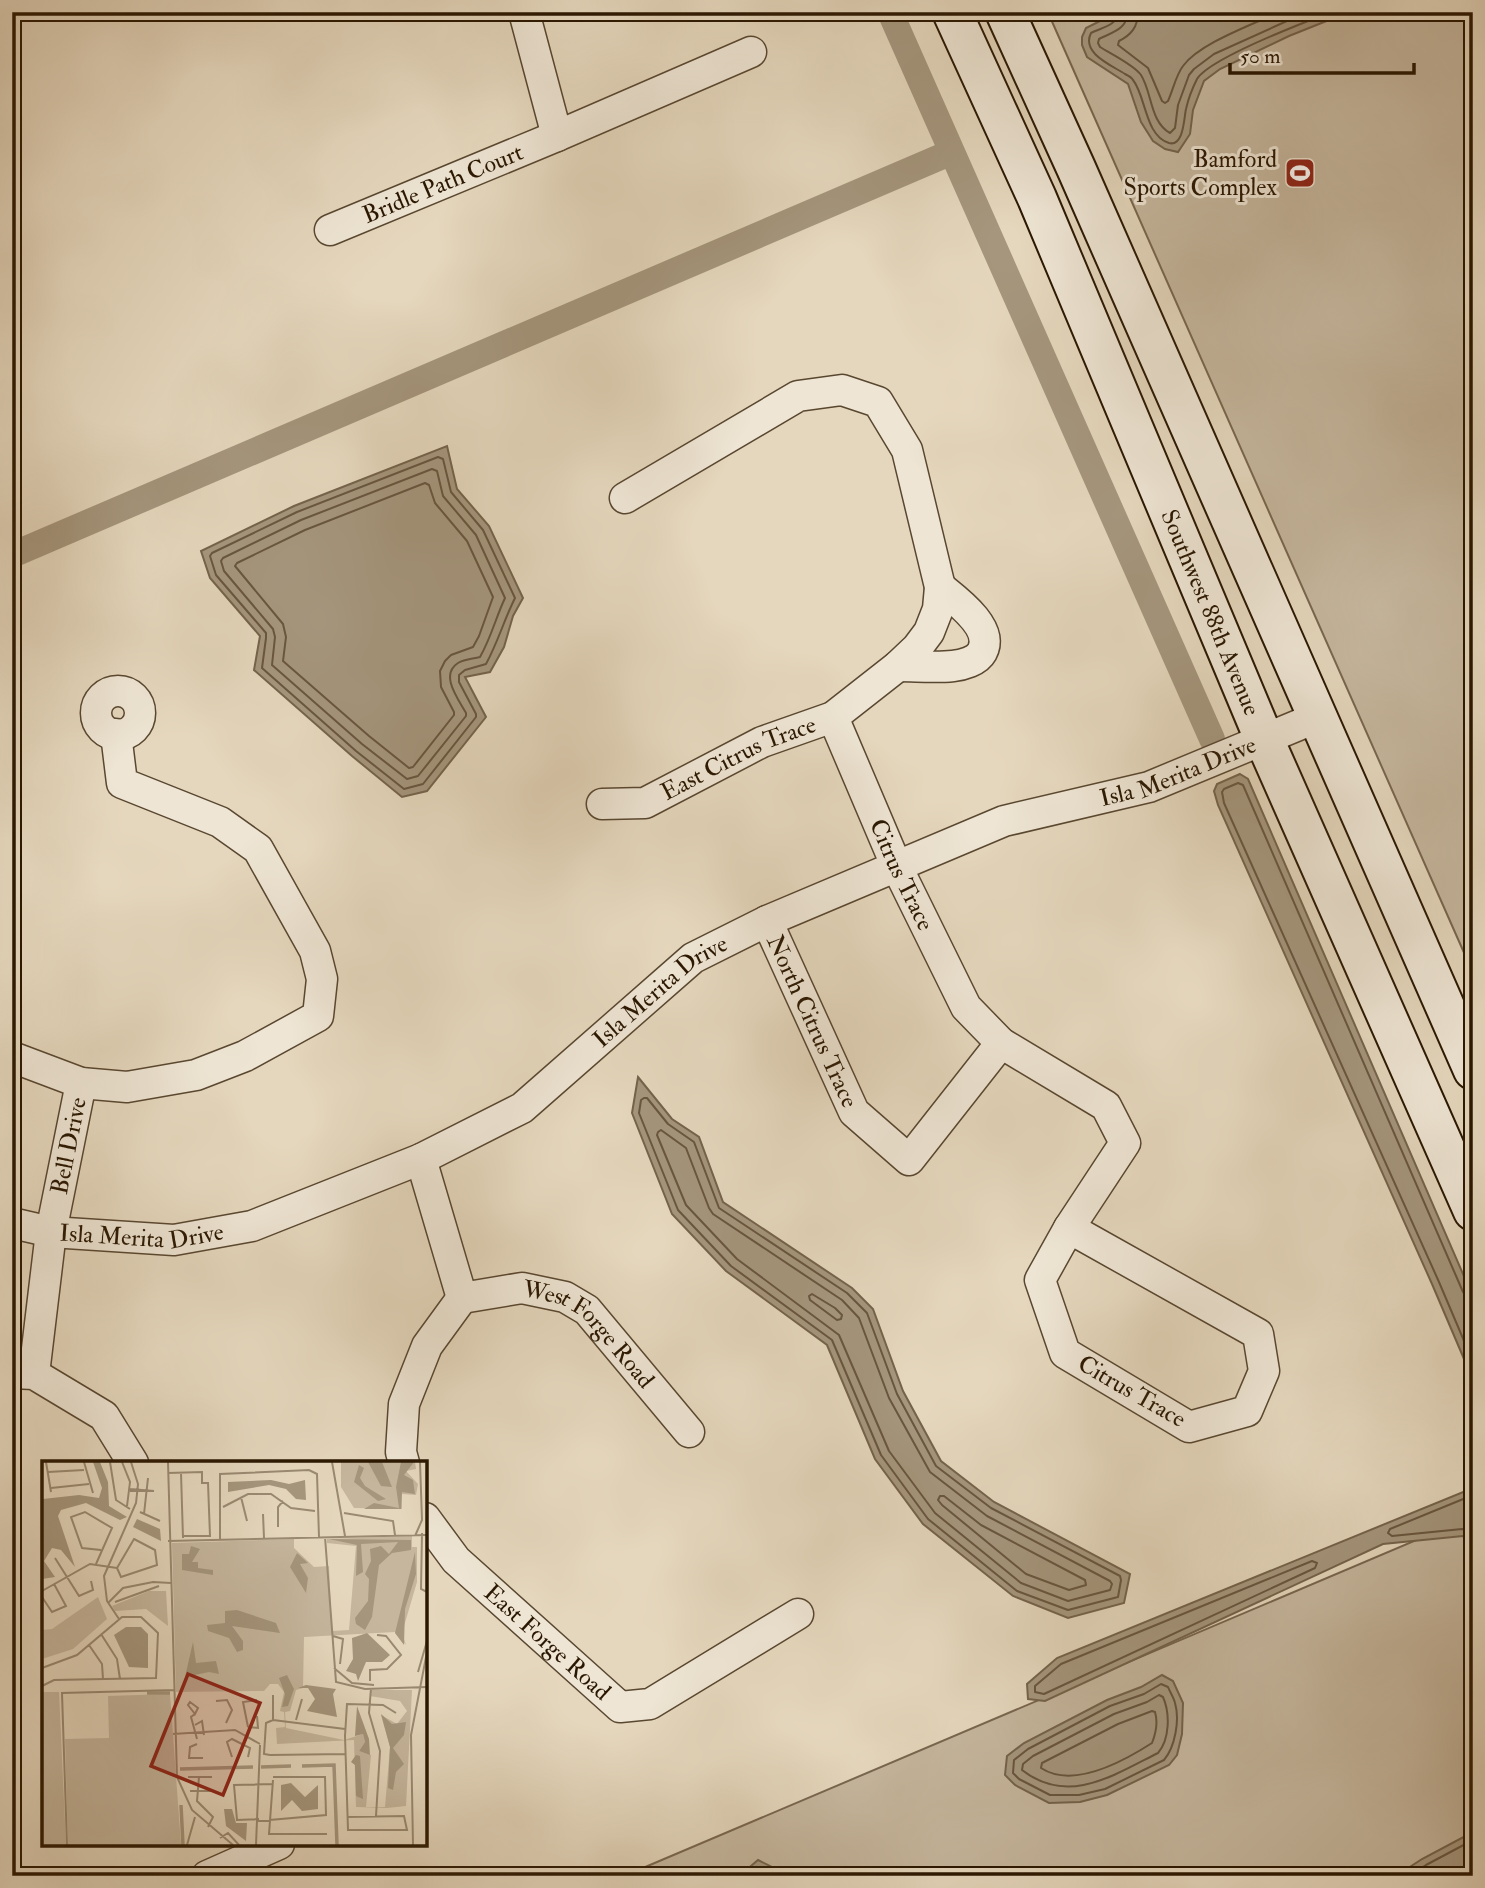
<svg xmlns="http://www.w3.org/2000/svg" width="1485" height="1888" font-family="'IM FELL Double Pica',serif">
<rect width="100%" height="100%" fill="#e5d7bd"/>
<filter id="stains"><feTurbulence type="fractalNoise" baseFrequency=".00286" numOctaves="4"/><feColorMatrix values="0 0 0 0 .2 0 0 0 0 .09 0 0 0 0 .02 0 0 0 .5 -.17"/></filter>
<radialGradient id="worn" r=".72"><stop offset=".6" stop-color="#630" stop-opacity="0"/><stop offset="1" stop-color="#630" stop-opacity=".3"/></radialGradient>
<!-- green -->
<path fill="#c5b69d" stroke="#78664f" stroke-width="2" d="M1048,12H1473V973L1050,17Z
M1473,1516V1876H624Z"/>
<!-- water -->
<path fill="#a5967d" stroke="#74634b" stroke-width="2" d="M1118,12H1349L1289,36L1220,69L1204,81L1193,110L1190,134L1178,152L1165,149L1153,141L1141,122L1128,84L1087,57L1082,45V37L1086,28Z
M447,446L457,489L489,526L523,598L513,616L504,647L490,672L465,677L486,717L427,791L402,797L352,756L254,670L260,636L210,578L201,551L294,506Z
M1240,774L1248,779L1473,1297V1380L1432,1284L1218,805L1214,791L1217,784Z
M638,1077L672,1119L699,1137L723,1202L852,1288L873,1309L903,1391L941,1461L994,1502L1130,1574L1124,1603L1068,1618L1013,1596L923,1524L875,1459L827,1345L726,1271L672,1214L632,1113Z
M1473,1488V1538L1463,1536L1383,1544L1045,1701L1028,1699L1027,1684L1057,1658Z
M1162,1675L1173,1681L1183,1703L1182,1734L1177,1755L1169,1765L1107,1795L1080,1802L1049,1803L1015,1785L1005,1775L1007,1756L1024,1743L1107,1700L1141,1687Z
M1473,1832V1876H1396L1422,1859Z
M758,1860L790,1876H692L693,1874H706L715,1869L744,1872Z"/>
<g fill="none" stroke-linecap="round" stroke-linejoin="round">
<!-- shore -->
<path stroke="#68563f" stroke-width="2" d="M1119,12C1118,25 1101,28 1091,33C1081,53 1111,65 1125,74C1127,75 1132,78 1133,80C1146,96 1145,136 1169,143C1184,147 1184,117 1186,109C1188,100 1193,87 1197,79C1210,58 1305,22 1331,12
M1128,12C1127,29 1113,32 1099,39L1098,43L1100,47C1111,54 1134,65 1141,75C1152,92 1150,122 1170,133L1175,128L1178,105L1189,75L1194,69L1214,54L1307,12
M1138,12C1138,27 1131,35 1119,41L1118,45L1148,68L1162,101L1165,103L1168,101C1173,90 1176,75 1183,66C1200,43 1252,25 1279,12
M438,457L443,459L451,492L483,530L515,598C504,620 498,642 486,664L465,670L459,675V682L476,714V717L423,784L404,789L356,751L262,668L266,638V633L216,575L210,556L212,553L297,512Z
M432,469L437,471L443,496L476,535L505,598C496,617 491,638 480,657C473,659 465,659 458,663C439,675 459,700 466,713V716L418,776L407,779L362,744L272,665L275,637L273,629L224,571L221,561L223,558L301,520Z
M425,483L429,485L435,503L467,541L493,597L479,636L473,647L451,655L445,661L440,671L441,687L454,712V715L413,767L409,768L369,736L283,661L286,637L283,624L235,566L237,563L305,530Z
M644,1098H647L668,1124L694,1142L719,1208L847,1293L867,1313L897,1394L936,1466L991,1508L1120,1576L1121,1580L1118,1597L1068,1610L1017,1591L928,1519L881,1455L832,1340L731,1266L678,1210L639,1113L641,1100Z
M661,1130L686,1148L709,1208L713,1214L842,1300L859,1318L889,1398L930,1472L987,1516L1110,1581L1112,1584L1110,1590L1068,1601L1021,1583L935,1513L889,1451L839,1335L737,1259L686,1205L657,1135L658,1132Z
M812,1294L835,1308L842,1315L841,1319L837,1320L810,1300L809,1296Z
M1473,1298L1467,1297L1463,1292L1243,785L1238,783L1224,789L1222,792L1224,803L1439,1282L1473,1362
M1473,1495L1390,1529L1388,1533L1392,1536L1462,1529L1473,1531
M940,1496H944L981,1525L1085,1580L1086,1585L1069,1590L1026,1574L942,1505L938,1500Z
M1312,1561L1317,1563L1315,1568L1044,1694L1035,1692V1686L1061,1664Z
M1161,1684L1168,1687C1170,1692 1174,1698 1175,1703C1180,1720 1175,1747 1164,1760L1105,1789L1079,1795H1050L1019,1779L1013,1773L1014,1760L1028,1749L1110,1706L1144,1694Z
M1159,1695L1163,1697C1170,1713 1170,1739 1158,1753C1114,1775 1068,1806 1022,1770L1023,1764L1033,1756L1114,1714L1147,1702Z
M1152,1711L1155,1712C1158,1722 1156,1733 1152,1743C1124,1761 1073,1789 1041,1768L1042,1763L1118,1724Z
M1409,1876L1426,1865L1473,1840"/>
<!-- canal -->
<path stroke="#a5967d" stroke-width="26" d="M890,12L1212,739
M12,555L952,152"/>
<!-- street casing -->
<g stroke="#594730" stroke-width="33">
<g id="street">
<path d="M524,12L557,136"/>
<path id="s1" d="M330,230L557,136L751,52"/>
<path d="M898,666C916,666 935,668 953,666C963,665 977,661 982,652C995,628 956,600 940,587"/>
<circle cx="118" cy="713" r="22"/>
<path id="s2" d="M833,717L896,865L966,1007L1001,1043L1106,1106L1125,1143L1069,1228"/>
<path id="s3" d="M602,804L645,803L762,742L833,717L898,666L917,648L929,632L938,609L940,587L907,450L878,402L842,390L798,396L625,498"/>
<path id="s4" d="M767,921L854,1112L909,1160L1001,1043"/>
<path d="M12,1057L81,1083L127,1087L196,1075L245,1056L318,1016L322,979L315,951L258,849L220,822L122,783L116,734"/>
<path d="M421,1159L462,1298"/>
<path id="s5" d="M12,1223L51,1232L174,1240L252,1226L421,1159L522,1108L693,958L767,921L1004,821L1149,787L1318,717"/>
<path d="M1069,1228L1258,1334L1264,1371L1247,1411L1189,1427L1065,1353L1040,1280Z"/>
<path id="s6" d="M462,1298L522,1288L565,1297L587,1310L689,1432"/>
<path d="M12,1373L34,1374L104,1416L133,1463"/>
<path id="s7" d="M34,1374L51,1232L81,1083"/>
<path d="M404,1463L401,1452L404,1404L427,1346L462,1298"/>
<path id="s8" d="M425,1518L456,1560L620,1707L650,1704L798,1614"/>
<path d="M207,1876L279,1844"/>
</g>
</g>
<!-- secondary casing -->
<g stroke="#2a1701" stroke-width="42">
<g id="secondary">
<path id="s9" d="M952,12L1037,198L1264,739L1473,1211"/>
<path d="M1005,12L1076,168L1473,1070"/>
</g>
</g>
<!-- street -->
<use href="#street" stroke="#eee5d4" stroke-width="30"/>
<!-- secondary -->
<use href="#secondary" stroke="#eee5d4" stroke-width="38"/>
</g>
<!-- icons -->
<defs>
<g id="stadium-square" transform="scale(1.575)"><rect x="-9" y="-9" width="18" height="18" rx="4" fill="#8f2418" stroke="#eee5d4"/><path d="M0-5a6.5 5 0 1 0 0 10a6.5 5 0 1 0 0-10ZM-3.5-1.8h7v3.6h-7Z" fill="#fff"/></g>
</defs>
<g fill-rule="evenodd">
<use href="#stadium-square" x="1300" y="173"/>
</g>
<g text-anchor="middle" stroke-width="6" stroke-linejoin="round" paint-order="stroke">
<!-- poi labels -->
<g font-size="24" fill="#2a1701" stroke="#eee5d4" text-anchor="end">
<text x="1277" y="167">Bamford<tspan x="1277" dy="28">Sports Complex</tspan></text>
</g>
<!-- street labels -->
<g font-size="24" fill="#2a1701" stroke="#eee5d4">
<text dy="8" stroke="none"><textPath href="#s1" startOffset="122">Bridle Path Court</textPath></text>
<text dy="8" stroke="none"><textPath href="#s9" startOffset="654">Southwest 88th Avenue</textPath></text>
<text dy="8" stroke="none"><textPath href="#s3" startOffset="147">East Citrus Trace</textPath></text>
<text dy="8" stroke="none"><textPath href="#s5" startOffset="1286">Isla Merita Drive</textPath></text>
<text dy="8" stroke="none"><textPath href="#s2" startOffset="172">Citrus Trace</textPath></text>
<text dy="8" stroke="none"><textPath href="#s5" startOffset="719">Isla Merita Drive</textPath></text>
<text dy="8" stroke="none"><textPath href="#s4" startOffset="110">North Citrus Trace</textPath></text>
<text dy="8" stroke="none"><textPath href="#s7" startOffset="231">Bell Drive</textPath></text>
<text dy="8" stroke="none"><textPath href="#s5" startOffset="131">Isla Merita Drive</textPath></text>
<text dy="8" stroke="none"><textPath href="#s6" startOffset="145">West Forge Road</textPath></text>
<text transform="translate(1132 1391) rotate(30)" y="8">Citrus Trace</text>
<text dy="8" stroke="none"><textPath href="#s8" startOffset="175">East Forge Road</textPath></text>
</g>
</g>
<!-- overview -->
<g transform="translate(42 1461)">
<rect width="385" height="385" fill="#e5d7bd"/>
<path d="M299,1H373L374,8L364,10L376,23L374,34L360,33V48L312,47L299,26ZM370,75V86H375V121L360,172L364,184L353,171L262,176L261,227L254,229L248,250L243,251L244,267L302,279L321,273L323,281L317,290L329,294L324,346H343L348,286L339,254L355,263L365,250L358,240L328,235L329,229H370L364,345L345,347L314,346L312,279L235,283L234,267L243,266L242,251L238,250L242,231L236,223H228L222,230L134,231L130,82L252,78V87L272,106L287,105L290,170L307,169L314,85L285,82V78ZM107,130H124L126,165L104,148L73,150L70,145ZM56,136L65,158L31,188L0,198V169L10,168ZM0,231H17L24,384H0ZM128,233L139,384H26L23,278L67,277L66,235Z" fill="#c5b69d"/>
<path d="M51,1H58L66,21L67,45L85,56L78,59L44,42L19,49L16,55L33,106L19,89L10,87L2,100L13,116L0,118V35L1,38L37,34L57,37L60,27ZM326,1H340L350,26L339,25ZM359,1H372L362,14L371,19L373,33L360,31L359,48H322L332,42L357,47L354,26ZM317,4L322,7L318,17L323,25L344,38L336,40L312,21ZM229,19L247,23L263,19L264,39L254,38L244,28L227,24L186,31V21ZM95,58L118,68L119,80L91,66ZM287,78L369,79V89L350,92L337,104L330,156L323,169L314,163L313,157L326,140L327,118L323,113L329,100L328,88L339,85L347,93L356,81L319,83L321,111L314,115L315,84ZM149,85L158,88L150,101H156V107L171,109V114L140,109V93H147ZM373,91L374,113L363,148L362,184L353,172ZM255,92L266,102L258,103L266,117L264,132L248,106ZM195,149L234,162L238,172L190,165L201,180V189L195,191L187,177L166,170L165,164L183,162V150ZM84,166H99L106,173V207L87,206L72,174ZM325,172L348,194L340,201H324L316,220L314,213L304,210L311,198L310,177ZM151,181L154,202L174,200L177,213L167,211L143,216ZM245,214L252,228L246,245L240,246L243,233L237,217ZM264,224L294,228L291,233L295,256L265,250L273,238L266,227H256ZM315,245L327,278L328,294L317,290L323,281L321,273L313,275ZM339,253L350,263L364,261L362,274L351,287L362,303L354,311L351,329L346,327L348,286ZM314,294L318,295L321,338L314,335L313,304L309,301ZM249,322L263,336L276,324V348L260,350L250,339L239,350V324ZM182,348H190L194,362H205L204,380L184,365Z" fill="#a5967d"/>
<path fill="none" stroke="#a5967d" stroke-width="3.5" d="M105,232H128M260,305L292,304L295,384M219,306L249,305M138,308L211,306M139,344L141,384"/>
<path fill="none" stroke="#9a8a72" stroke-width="2" d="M4,1L9,31M42,1L51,32M68,1L74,39L88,48M80,1L88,21L85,45M126,1L135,316L150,349L191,384M290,1L303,75M6,11L42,9M126,12L160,11V22H166L168,75H141M139,12L141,77M9,27L47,23M88,28L112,30H88M199,36L205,60M181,46L206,33H229L249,47L273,50M98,51L118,60M302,52L351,60L353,74M102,53L106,17M221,53L222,77M236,66V46L241,40M380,72L379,128L385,131M373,75L380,59L378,1M283,76L294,221L323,228L385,226M92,78L113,89L115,104L79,116L75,107ZM178,78V13L267,9L275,13L277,76M126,80L385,74M13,97L37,135L51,129L49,120M54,103L70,67L43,51L29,56L40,87L59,89M0,130L48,103L75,107M0,136L10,151L24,145L12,123M73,141L117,125M66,142L81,127L111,121L129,122M77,158L65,140L62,115L94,42L96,23L89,1M59,173L75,198L78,218M291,175L301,178L298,203M47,184L60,203L61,218M0,207L35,194L80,156H99L116,172L114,217L12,219L0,225M292,207L310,222L332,224M376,211L385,180M328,220V209L345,208L359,194L344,175L335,174M329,227L327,252L338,290L334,355M174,240L185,239L190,249L184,262M148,241L156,247L153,253L146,244ZM153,253L149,256L155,278M231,259L303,268M254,259L260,238M153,264L160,260L162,274M206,266L201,241L215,239M206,266L216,267L215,255M131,273L193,269L218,283M155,283L148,286L147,297H161M228,294L303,293M228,294L222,293L224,262L231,259V234M190,296L185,281L190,278L208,287L206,296M146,316H170M157,316L155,340L171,356L166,366M231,319L227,373H285M148,330H170M305,356L362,355L365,369H306L303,275L305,243L341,244L354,252M217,358L195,359L192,324L231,323M216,360L284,354L283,316H231M178,377L186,372L197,384M25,384L20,232L133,229M145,384L153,356M214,384L218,284M371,384L369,274L385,191"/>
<path fill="#8f2418" fill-opacity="0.15" stroke="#8f2418" stroke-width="3.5" d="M146,213L218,242L181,334L109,305Z"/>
<rect width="385" height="385" fill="none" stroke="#2a1701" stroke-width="3.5"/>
</g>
<!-- margin -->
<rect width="1485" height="1888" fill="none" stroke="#e5d7bd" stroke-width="42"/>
<rect x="14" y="14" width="1457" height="1860" fill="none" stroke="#2a1701" stroke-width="3.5"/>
<rect x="21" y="21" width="1443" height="1846" fill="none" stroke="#2a1701" stroke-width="2"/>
<!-- scale -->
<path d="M1230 63v10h184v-10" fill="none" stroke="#2a1701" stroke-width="3.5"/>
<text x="1240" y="63" font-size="21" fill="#2a1701" stroke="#eee5d4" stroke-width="5" paint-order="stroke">50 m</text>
<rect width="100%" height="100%" filter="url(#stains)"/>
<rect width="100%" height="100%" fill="url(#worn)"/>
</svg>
